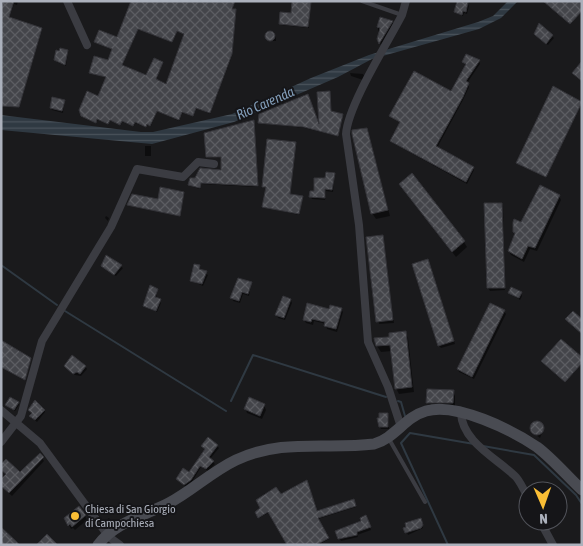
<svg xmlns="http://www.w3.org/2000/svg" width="583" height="546" font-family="'Asap Condensed',sans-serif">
<defs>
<pattern id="water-rules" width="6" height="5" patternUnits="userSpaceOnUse" patternTransform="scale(1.25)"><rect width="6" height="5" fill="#2f3942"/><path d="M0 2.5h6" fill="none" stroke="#4a535b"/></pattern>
<pattern id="building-cross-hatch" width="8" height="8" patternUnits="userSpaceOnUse" patternTransform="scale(1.25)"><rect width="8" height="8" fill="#44454a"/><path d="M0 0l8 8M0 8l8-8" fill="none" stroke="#5c5d62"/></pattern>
</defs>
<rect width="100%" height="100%" fill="#1a1a1c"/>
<!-- water -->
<path fill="url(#water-rules)" d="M508,1H518L501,18L479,29L372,59L338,77L234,122L152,144L1,130V115L141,132H153L232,114L311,78L369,55L478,22L493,16Z"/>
<!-- shadow -->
<path fill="#0007" fill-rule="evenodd" d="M9,1H18L17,5L14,4L9,18L42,30L19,107L1,106V11Z
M169,1H235L232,10L236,11L232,56L210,114L197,108L193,116L183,112L179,121L157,111L151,126L147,124L146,127L135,123L134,126L122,122L121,125L110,120L108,124L98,120L96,123L81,115L99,97L107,78L91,73L108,61L113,50L96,42L118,39ZM138,29L172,42L177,31L186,35L166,85L156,81L162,63L147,77L122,66Z
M293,1H309V28L281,25L292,14Z
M456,1L467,3L469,6L467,14L464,13L463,16L455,12Z
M392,22L393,24L381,45L378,39V27Z
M540,25L554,38L548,45L535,34Z
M267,32L276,36V41H268Z
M68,51L66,66L57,62L55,59Z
M479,61L480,64L467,83L469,87L463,100L437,148L473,168L474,170L467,184L393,143L391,141L401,123L391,116L451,92L467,66L463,62Z
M350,73L363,74L364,76L363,80L351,76Z
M330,93L331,113L337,136L305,128L259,123L260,115L320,129Z
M64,102L63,113L52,110L51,108Z
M254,123L258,187L201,184L200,189L190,186L196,179L222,171L223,158L207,157Z
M367,129L390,216L376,219L372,213Z
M295,144L290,195L302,198L299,215L264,207L267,188L263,187Z
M145,146H151V156H145Z
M334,174L333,192L326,191L325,200L312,199L311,197Z
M404,190L464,242L467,247L456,257Z
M184,193L180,216L128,205L159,201Z
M559,196L561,200L537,251L530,249L524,262L511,255L509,251L516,235L514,232Z
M486,204H501L503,206L505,290L490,291L488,288Z
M106,216L109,218L108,221L105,218Z
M382,236L394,323L379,324L368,238Z
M107,257L123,268L116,276L102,266Z
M429,263L455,344L441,348L439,346Z
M199,266L200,271L208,275L203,286L192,281Z
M251,283L249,296L243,294L240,303L233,301L232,298Z
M157,290L156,299L161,303L157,312L145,306Z
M510,293H521L522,296L520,300Z
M291,300L292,303L285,320L278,318L277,315Z
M341,309L343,312L337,332L327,329L326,324L314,321L313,325L306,323L304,320L329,311Z
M504,311L506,314L474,379L459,372L458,369Z
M405,332L408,338L414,392L399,394L396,388L392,351L381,352L377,346Z
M65,366H85L87,369L81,376L75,375Z
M453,392L455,396V407L430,406L427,402Z
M18,403L19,405L15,411L7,405Z
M264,405L266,410L262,419L247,413L245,408Z
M44,409L45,412L37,422L31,416L33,414L30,410Z
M380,414H387L388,417L389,429H381L378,424Z
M537,422L544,428L540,438L530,430Z
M203,446H217L219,448L210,459L215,464L208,471L201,467L192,482L186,487L177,479L189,474L205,450Z
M40,455L44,461L12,496L1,486V481L7,475L2,470L20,474Z
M275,489L281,496L317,512L354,501L356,507L318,519L329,539L318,545H289L270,512L259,518L256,512L262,509L264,494Z
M85,516L87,520L75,530L73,528L71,529L66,519Z
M109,518L113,523L109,526L105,521Z
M367,519L371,530L357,535L358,537L341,541L337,532Z
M421,522L423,528L408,535L405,528Z"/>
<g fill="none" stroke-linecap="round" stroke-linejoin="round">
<!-- stream -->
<path stroke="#2f3942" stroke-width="2" d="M1,265L57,305
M65,311L226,411
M231,401L253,355L386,397
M398,401L401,402L405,416
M410,433L474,444
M410,433L401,443L448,545
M483,446L534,455L576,495L582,504"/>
</g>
<!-- building -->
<path fill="url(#building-cross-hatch)" stroke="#343439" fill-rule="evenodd" d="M3,1H14L9,17L42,28L19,107L1,106V7Z
M131,1H235L232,9H236L232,54L210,113L196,108L193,116L182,112L179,120L157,111L150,126L147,124L146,127L135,122L133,126L122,121L120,125L110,120L108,124L97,119L96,123L81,116L79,110L87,91L98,96L106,77L89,73L94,56L108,60L112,49L94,42L99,30L117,37ZM138,29L172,42L177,31L184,34L166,84L156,79L163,62L154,58L146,75L122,65Z
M292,1L311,2L308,27L279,24L280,12L291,13Z
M457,1L468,2L466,12L463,11L462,15L454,12Z
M543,1H582V11L570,24Z
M380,17L393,21L379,44L377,39L380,28L377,27Z
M539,23L553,35L546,44L534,34Z
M265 36a5 5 0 1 1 10 0a5 5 0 1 1-10 0Z
M60,48L68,50L65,65L54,60L56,50L59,51Z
M466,54L480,60L466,81L469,83L463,97L436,146L474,167L466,182L390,141L400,122L389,116L414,71L451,91L466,64L462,62Z
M582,61V81L572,73Z
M553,86L582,102L546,177L516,163Z
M330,91L331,111L343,114L338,136L304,127L258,123L259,114L308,94L319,124L317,92Z
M52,97L65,100L62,111L50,108Z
M254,120L258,186L201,183L200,188L188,185L190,178H195L200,168L221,170V157H206L204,133Z
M367,128L388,210L371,214L352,134V130Z
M267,139L296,142L290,194L303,196L299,214L262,207L266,187H262Z
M326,172L335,173L332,190L325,189V198L309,197L310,191H314V178H325Z
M412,173L465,241L452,252L399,184Z
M540,185L560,195L535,248L528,246L522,259L508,251L515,233L513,232V222L514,219L521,222Z
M160,187L184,192L180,216L127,205L132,194L158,199Z
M484,203H502L505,288H487Z
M383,235L393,320L376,322L366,237Z
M106,255L122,265L114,275L101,266Z
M428,259L454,341L438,346L412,264Z
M194,264L200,265L199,269L207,271L202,284L190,281Z
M238,278L252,282L248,294L242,292L239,301L230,298Z
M150,285L158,289L155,297L161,299L156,311L143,306Z
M511,287L522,292L519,298L508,293Z
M283,296L291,299L284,318L275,315Z
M307,303L329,309L330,305L342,308L336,329L324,326L325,322L312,319L311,322L303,320Z
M490,303L505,310L472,377L457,369Z
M573,311L582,319V334L565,319Z
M406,331L412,387L395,389L390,345L376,346L374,338L389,337V333Z
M561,339L582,357V363L565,382L541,361Z
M1,340L31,358L25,380L1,367Z
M72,355L86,366L80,374L77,372L73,374L64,366Z
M427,389L454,390L453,403H426Z
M10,397L19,402L14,410L5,405Z
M249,397L265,404L260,416L244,409Z
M35,400L45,410L35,420L29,416L32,413L28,410Z
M379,413H388V427H379L377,418H379Z
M530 428a7 7 0 1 1 14 0a7 7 0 1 1-14 0Z
M208,437L218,445L209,457L214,461L206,469L200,466L191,480L184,485L176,479L183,468L189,472L205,449L201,446Z
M40,453L44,457L9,493L1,486V479L6,474L1,470V464L6,459L20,472Z
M307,480L317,511L354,499L356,506L318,518L329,538L316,545H287L268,512L258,518L255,512L260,508L256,500L276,487L281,494Z
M79,506L86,515L72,527L70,524L68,526L64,518Z
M366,515L371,527L357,532V535L338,539L335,531L361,521L360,518Z
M421,518L423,525L421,528L405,533L403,528L406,527L405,523Z
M1,527L20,545H1Z
M47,534L58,545H36Z"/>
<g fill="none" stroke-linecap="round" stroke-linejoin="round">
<!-- service -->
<path stroke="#3b3c42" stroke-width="4" d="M362,1L402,15
M389,439L425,502"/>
<!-- minor -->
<path stroke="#3b3c42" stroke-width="8" d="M67,1L87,45
M1,410L40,443L109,537L120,545
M461,413C462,442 498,459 516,477C521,483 525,492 528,498
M401,427L388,387L368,342L359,225L346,134C348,105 387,44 402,15L406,1
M1,442L21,416L42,341L111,227L137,169L183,177L198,162L214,164
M540,521L553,545"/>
<!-- secondary -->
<path stroke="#494b52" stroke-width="11" d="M98,545C115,522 144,516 169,503C192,491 211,472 236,460C283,438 326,450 374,444C395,438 405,417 426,411C456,402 512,430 537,447C553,459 567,476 582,490"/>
</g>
<!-- markers -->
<circle fill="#fabe35" stroke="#151518" stroke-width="2" cx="75" cy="516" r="5"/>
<g text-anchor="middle" stroke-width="4" stroke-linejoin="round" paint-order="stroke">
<!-- poi labels -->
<g font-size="12" fill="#acb1bc" stroke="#151518" text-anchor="start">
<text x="85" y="513">Chiesa di San Giorgio<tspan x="85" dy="14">di Campochiesa</tspan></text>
</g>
<!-- water labels -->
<g font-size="14" font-style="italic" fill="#829db8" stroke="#151518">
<text transform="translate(265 103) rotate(-24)" y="5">Rio Carenda</text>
</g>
</g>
<!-- border -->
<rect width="583" height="546" fill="none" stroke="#acb1bc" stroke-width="5"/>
<!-- north arrow -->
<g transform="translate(543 506) rotate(178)"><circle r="24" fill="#151518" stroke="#51535a"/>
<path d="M0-4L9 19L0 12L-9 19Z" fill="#fabe35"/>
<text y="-8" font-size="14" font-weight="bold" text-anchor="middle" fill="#acb1bc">N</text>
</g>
</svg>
